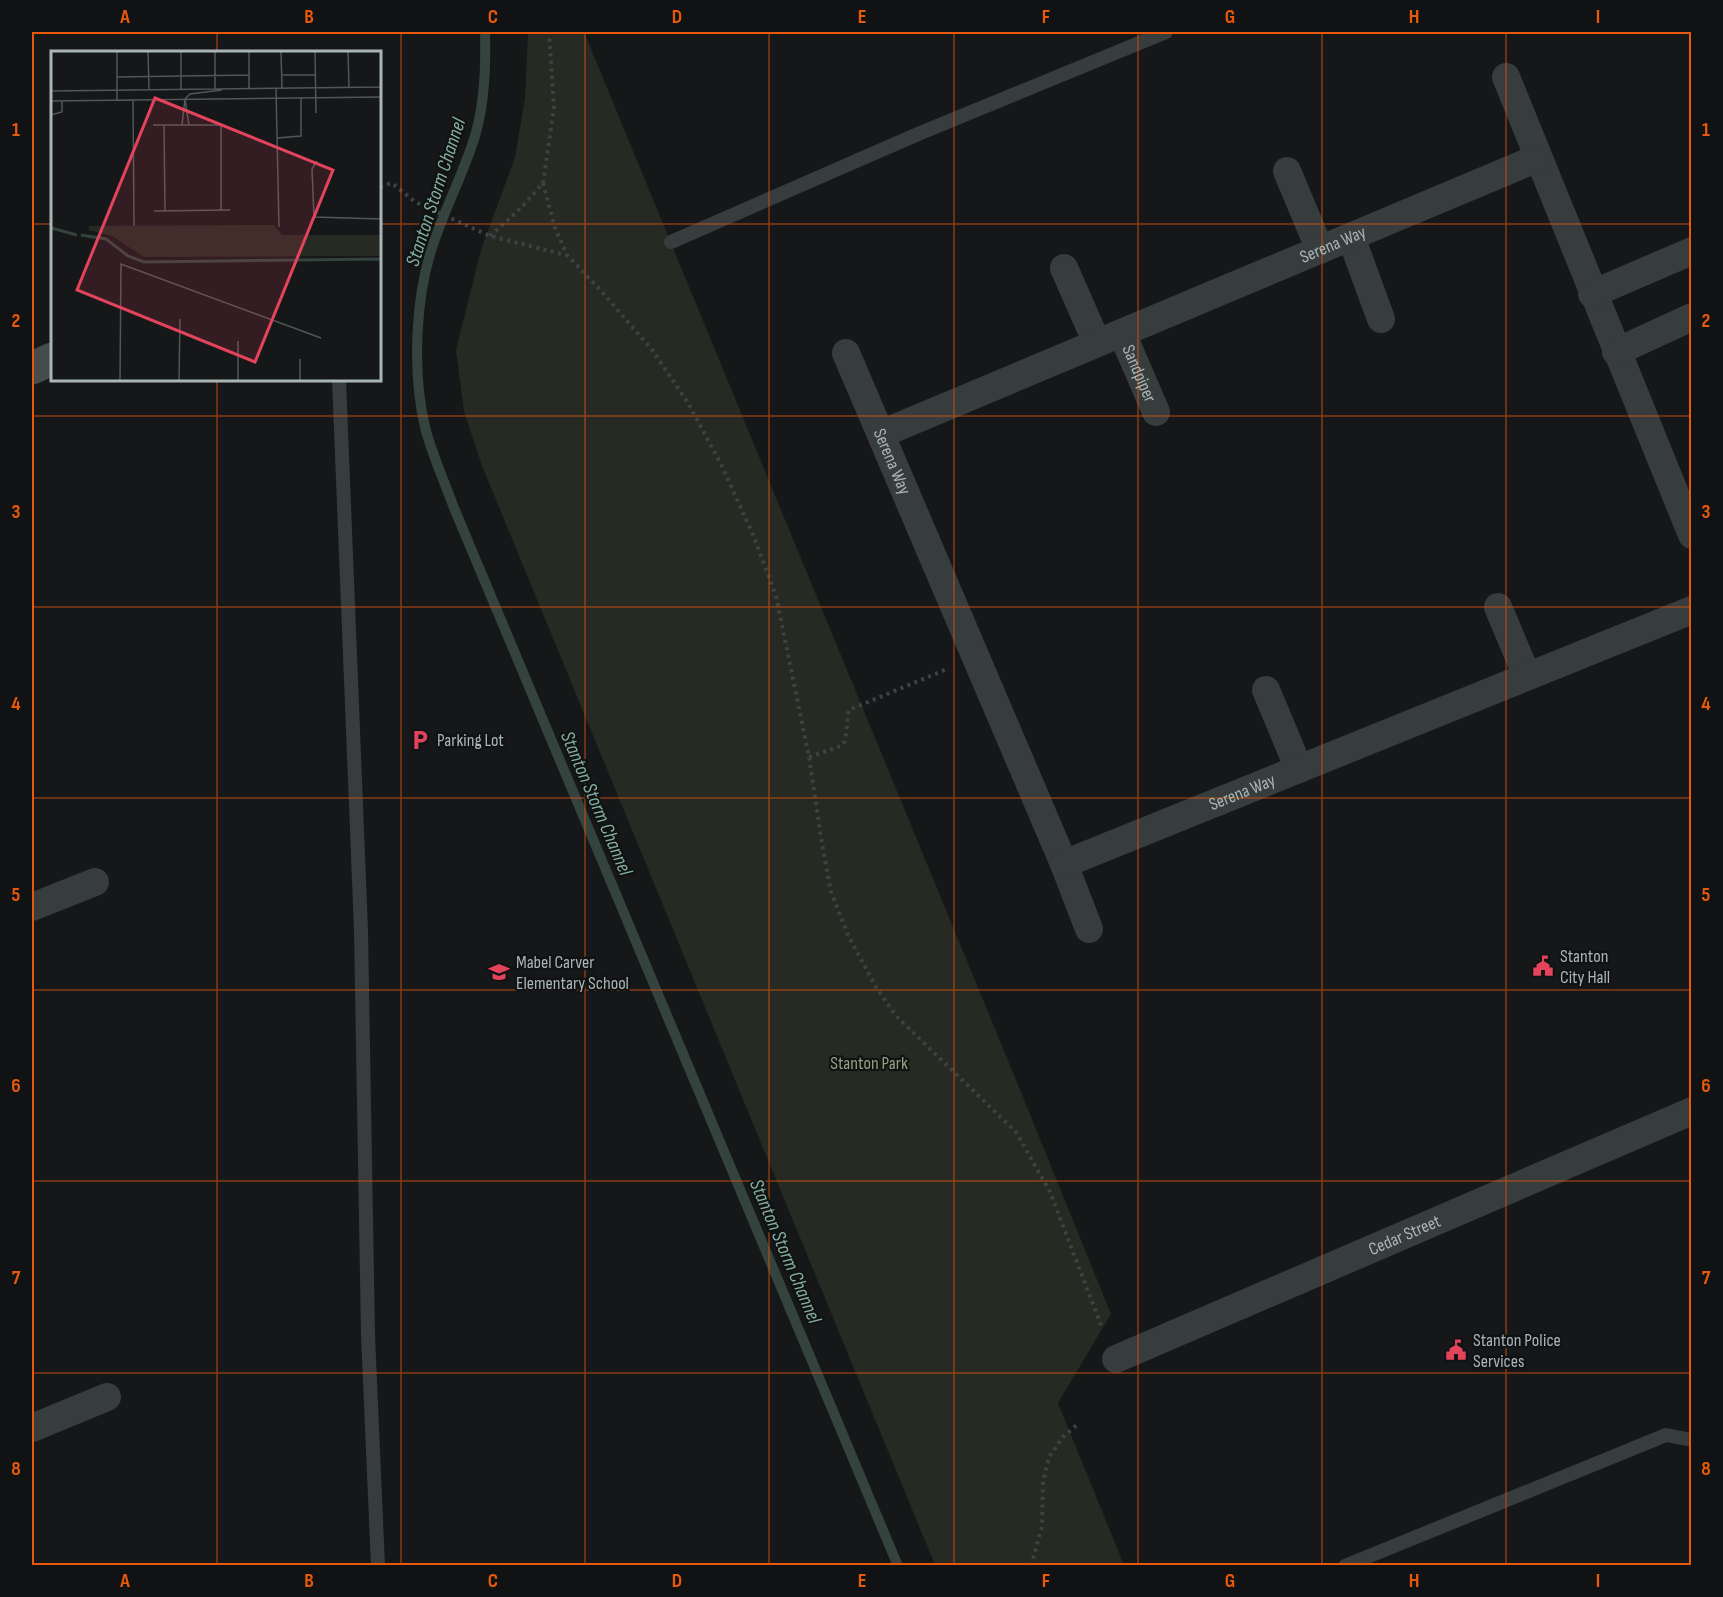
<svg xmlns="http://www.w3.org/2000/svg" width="1723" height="1597" font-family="'Sofia Sans Condensed',sans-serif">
<rect width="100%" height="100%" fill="#161718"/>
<!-- green -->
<path fill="#272a22" d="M528,32H584L1014,1075L1111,1314L1058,1403L1124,1565H935L482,466L464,411L456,350L481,250L515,157L525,98Z"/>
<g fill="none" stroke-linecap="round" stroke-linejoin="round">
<!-- stream -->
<path stroke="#34433d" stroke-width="10" d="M485,32C486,66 485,102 475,136C464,172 446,206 434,242C415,295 412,372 425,427C431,452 445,483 454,508L898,1566"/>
<!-- path -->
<path stroke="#3d4343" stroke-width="4" stroke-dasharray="3 4.5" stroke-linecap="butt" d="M543,183L555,228L567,255L603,293L653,351L688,403L722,466L754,537L776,596L809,757L822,844L831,892L848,935L877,989L896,1016L1016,1132L1050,1192L1101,1325
M380,187L392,183L415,202L490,236L566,255
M490,236L521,208L543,183L554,108L549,32
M809,757L843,745C848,735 846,722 849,710L947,669
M1031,1566L1042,1526L1043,1482L1049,1457L1063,1437L1078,1424"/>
<!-- lane -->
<path stroke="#373c3c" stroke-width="14" d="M671,242L918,134L1166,32
M339,380L361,930L368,1335L378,1566
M1345,1566L1666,1435L1692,1440"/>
<!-- street -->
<g stroke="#373c3c" stroke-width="28">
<path d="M1506,77L1692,535"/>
<path d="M1287,171L1320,250"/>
<path d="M1351,237L1381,319"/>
<path d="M1064,268L1097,343"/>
<path d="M1592,294L1692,251"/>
<path id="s1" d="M1122,333L1156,412"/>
<path d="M1616,352L1692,317"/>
<path id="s2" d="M846,353L1064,864L1089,929"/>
<path id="s3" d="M881,434L1538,158"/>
<path d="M1498,607L1527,676"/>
<path d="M1266,690L1299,769"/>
<path id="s4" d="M1064,864L1692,610"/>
<path d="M32,907L95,882"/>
<path id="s5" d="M1116,1359L1692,1111"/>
<path d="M32,1428L107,1397"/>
</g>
<!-- secondary -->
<path stroke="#454c4c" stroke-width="33" d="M32,368L52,359"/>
</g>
<!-- grid -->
<path fill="none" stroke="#e8590c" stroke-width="1.5" stroke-opacity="0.55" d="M217,32V52M401,32V1566M585,32V1566M769,32V1566M954,32V1566M1138,32V1566M1322,32V1566M1506,32V1566M32,224H52M380,224H1692M217,380V1566M32,416H1692M32,607H1692M32,798H1692M32,990H1692M32,1181H1692M32,1373H1692"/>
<!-- icons -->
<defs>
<g id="parking-bare" transform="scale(1.62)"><path d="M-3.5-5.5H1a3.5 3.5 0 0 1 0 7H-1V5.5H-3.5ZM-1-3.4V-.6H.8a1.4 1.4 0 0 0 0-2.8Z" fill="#e3435b" stroke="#111213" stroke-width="2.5" paint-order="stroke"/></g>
<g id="civic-bare" transform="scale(1.62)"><path d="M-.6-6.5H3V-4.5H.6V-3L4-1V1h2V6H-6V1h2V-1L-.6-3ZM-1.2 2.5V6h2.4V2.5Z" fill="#e3435b" stroke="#111213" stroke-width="2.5" paint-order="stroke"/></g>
<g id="school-bare" transform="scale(1.62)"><path d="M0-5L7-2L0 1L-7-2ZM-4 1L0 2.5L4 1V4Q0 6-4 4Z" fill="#e3435b" stroke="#111213" stroke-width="2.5" paint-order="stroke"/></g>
</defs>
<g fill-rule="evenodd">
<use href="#parking-bare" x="420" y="740"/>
<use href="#civic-bare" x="1543" y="966"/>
<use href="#school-bare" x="499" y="972"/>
<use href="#civic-bare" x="1456" y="1350"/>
</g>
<g text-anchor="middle" stroke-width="4.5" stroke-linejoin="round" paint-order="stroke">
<!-- street labels -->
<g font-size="18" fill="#a9b6b5" stroke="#111213">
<text dy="6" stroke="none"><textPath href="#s3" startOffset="490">Serena Way</textPath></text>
<text dy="6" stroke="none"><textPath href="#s1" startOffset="44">Sandpiper</textPath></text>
<text dy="6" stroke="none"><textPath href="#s2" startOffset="118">Serena Way</textPath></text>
<text dy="6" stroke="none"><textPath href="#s4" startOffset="192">Serena Way</textPath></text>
<text dy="6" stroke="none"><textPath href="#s5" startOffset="314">Cedar Street</textPath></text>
</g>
<!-- poi labels -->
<g font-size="18" fill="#a9b6b5" stroke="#111213" text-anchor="start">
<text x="437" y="746">Parking Lot</text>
<text x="1560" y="962">Stanton<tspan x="1560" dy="21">City Hall</tspan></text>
<text x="516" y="968">Mabel Carver<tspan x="516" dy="21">Elementary School</tspan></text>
<text x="1473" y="1346">Stanton Police<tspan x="1473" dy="21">Services</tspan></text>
</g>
<!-- park labels -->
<g font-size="18" fill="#98a082" stroke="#111213">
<text x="869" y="1069">Stanton Park</text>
</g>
<!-- water labels -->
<g font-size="20" font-style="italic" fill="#83af9f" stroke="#111213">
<text transform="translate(435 192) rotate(-72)" y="7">Stanton Storm Channel</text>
<text transform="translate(597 803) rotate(67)" y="7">Stanton Storm Channel</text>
<text transform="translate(786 1251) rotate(67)" y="7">Stanton Storm Channel</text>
</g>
</g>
<!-- overview -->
<g transform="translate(51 51)">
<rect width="330" height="330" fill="#161718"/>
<path d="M223,174L231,184H330V205L93,206L61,185L38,179V175Z" fill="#272a22"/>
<path fill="none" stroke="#34433d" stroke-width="3" d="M0,177L26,184M30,184L55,188L77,205L93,211L330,208"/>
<path fill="none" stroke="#515757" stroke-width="1.5" d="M66,1V49M97,1L98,38M130,1V38M164,1V38M198,1V37M230,1L231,38M264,1L265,62M297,1L298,36M330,1V36M230,24H264M66,26L198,24M225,38L228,176M0,40L330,36M134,48L138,74M134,48L139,43L171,39M82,49L83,175M0,50L330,46M0,64L11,61V50M102,74H170V159M113,74L114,160M131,74L134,48M226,87L250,85V47M266,110L261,118L263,166L330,168M103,160L179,159M187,290V329M249,308V329M69,329L70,213L270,287M128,329L129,268"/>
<path fill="#e3435b" fill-opacity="0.15" stroke="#e3435b" stroke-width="3" d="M104,47L282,119L204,311L26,239Z"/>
<rect width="330" height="330" fill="none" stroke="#a9b6b5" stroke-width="3"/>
</g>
<!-- border -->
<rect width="1723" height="1597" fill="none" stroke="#111213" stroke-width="66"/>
<rect x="33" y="33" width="1657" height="1531" fill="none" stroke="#e8590c" stroke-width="2"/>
<g font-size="20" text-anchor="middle" font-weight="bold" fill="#e8590c">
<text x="125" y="23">A</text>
<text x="309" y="23">B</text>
<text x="493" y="23">C</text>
<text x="677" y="23">D</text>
<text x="862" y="23">E</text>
<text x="1046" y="23">F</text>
<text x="1230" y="23">G</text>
<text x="1414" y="23">H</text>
<text x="1598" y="23">I</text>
<text x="16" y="136">1</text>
<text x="1706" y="136">1</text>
<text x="16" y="327">2</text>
<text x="1706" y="327">2</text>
<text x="16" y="518">3</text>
<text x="1706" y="518">3</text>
<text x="16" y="710">4</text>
<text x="1706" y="710">4</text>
<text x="16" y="901">5</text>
<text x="1706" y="901">5</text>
<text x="16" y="1092">6</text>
<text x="1706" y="1092">6</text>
<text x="16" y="1284">7</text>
<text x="1706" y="1284">7</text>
<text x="16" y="1475">8</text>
<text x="1706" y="1475">8</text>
<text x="125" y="1587">A</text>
<text x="309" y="1587">B</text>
<text x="493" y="1587">C</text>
<text x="677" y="1587">D</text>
<text x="862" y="1587">E</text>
<text x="1046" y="1587">F</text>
<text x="1230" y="1587">G</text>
<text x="1414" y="1587">H</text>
<text x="1598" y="1587">I</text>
</g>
</svg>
